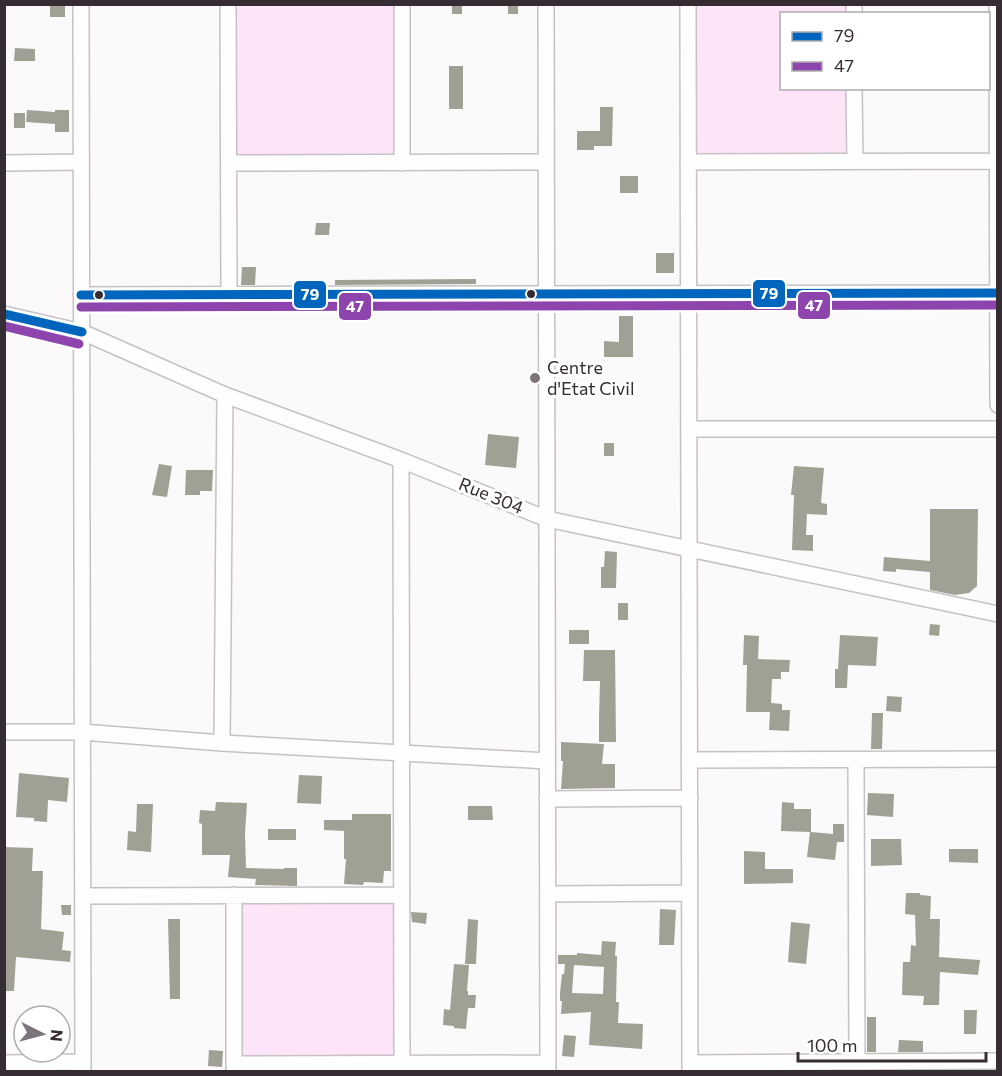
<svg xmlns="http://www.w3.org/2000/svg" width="1002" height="1076" font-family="Commissioner,sans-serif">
<rect width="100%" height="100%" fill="#fcf9fb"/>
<!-- park -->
<path fill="#fee4f9" d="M236,5H394V155H235Z
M691,5H850V13L782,14V88L849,89V155L690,154Z
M241,904H399L398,1059L240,1058Z"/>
<!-- building -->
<path fill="#a1a094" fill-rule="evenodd" d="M452,4H462V14H452Z
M508,4H518V14H508Z
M50,5L65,6V17H50Z
M15,48L35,49V61H14Z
M449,66H463V109H449Z
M600,107H613L612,146H594V150H577V131H600Z
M27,110L55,112V110H69V132H55V124L26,122Z
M14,113H25V128H14Z
M620,176H638V193H620Z
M316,223H330L329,235H315Z
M656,253H674V273H656Z
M242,267H256L255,285H241Z
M476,279V284L335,285V280Z
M619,316H633V357H604V341L619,342Z
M488,434L519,437L516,468L485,465Z
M604,443H614V456H604Z
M159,464L172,466L167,497L152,495Z
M794,466L824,468L821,503L827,504V515L807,514L806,535H813V551L792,550L794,495H791Z
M186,470H213L212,491H200V495H185Z
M930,509H978L977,586L969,593L955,595L930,590V572L896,569V572L883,571L884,557L930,561Z
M605,551L617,552L616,588H601V567H604Z
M618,603H628V620H618Z
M930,624L940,625L939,636L929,635Z
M569,630H589V644H569Z
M744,635L759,636L758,659L790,660L789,672H781V679H772L771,703L782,704V710H790L789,731L769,730L770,712H746L747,665H743Z
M840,635L878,637L876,666L848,665L847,688H835V669H838Z
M584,650H615L616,742H599V718L600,681H583Z
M887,696L902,697L901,712L886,711Z
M872,713H883L882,749H871Z
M561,742L604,744L602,764H615V788L561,789L563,761H561Z
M19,773L69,778L67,802L48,800L47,822L34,821V818L16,817Z
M299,775L322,776L321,804L297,803Z
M868,793L894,794L893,817L867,815Z
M216,802L247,803L245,833L246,868L284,869V868H297V886L255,885L256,879L228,877L230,855H202V824L199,823L200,810L215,811Z
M782,802L794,803V809H811V832L833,834V824H844V842H837L835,860L807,857L810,832L781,831Z
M137,804H153L151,852L127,850L128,831L136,832Z
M468,806H492L493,820H468Z
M352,814H391V871H384L383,883L364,882L363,885L344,884L346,859H344V831L324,830V820H352Z
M268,829H296V840H268Z
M871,839H901L902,865L871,866Z
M4,847L33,848L32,871H43L41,929L64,932L62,950L71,951L70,962L16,957L14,991H4Z
M949,849H978V863L949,862Z
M744,851L765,852V869H793V883L744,884Z
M906,893H920V895L931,896L930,919H940L939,957L980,960L978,975L940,972L939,1005H923L924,996L902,995L903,962H910L911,945L916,946L915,915L905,914Z
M61,905H71V915H62Z
M660,909L676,910L674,945H659Z
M411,912L427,913L426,924L412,922Z
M168,919H180V999H170Z
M468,919L478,920L476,964H465Z
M791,922L810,924L806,964L788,962Z
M602,941L616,942L615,956H617L616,1002H619L618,1023L643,1024L642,1049L589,1045L591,1012L561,1014L562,1001H560V993L562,974H564L565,964H558V955H577V953L601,955ZM574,965L604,967L603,994L572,993Z
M454,964L469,965L467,991H468V995H476L475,1008H468L466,1029L454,1028V1026L443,1025L444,1009L450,1010Z
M964,1010H977L976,1034H964Z
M867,1017H876V1052H867Z
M564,1035L576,1036L574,1057L562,1056Z
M899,1040L923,1041V1052H898Z
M209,1050L223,1051L222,1067L208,1066Z"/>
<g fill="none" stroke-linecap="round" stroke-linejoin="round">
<!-- minor casing -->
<g stroke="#c6c1c5" stroke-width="18">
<path id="minor" d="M81,4L83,1072
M228,4L229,295
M402,4V163
M546,4L548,1072
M688,4L690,1072
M854,4V14
M997,4L998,405
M854,88L855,161
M688,162L997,161
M4,163L81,162
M229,163L546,162
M81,295L998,293
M4,314L82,332L225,395L401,460L547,519L998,614
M689,429H998
M401,460L402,1064
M4,732H82L222,743L547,761
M222,743L225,395
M689,760L998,759
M856,760L857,1062
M547,799L690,798
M548,894L690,893
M234,895V1072
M83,896L402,895
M4,1063L83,1062
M690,1063L998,1061
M234,1064L548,1063"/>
</g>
<!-- minor -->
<use href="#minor" stroke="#fffefe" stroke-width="15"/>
<!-- bus-1 casing -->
<g stroke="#fff" stroke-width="14">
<path id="bus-1" d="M81,295L998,293
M4,314L82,332"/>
</g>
<!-- bus-2 casing -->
<g stroke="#fff" stroke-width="14">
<path id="bus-2" d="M81,307L998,305
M4,326L79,344"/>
</g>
<!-- bus-1 -->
<use href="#bus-1" stroke="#0065bd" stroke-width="9"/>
<!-- bus-2 -->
<use href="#bus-2" stroke="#8e44ad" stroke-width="9"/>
</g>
<!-- markers -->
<g fill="#362d34" stroke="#fff" stroke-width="2">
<circle cx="531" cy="294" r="5"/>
<circle cx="99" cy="295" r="5"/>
</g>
<circle fill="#7b747a" stroke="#fff" stroke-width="2" cx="535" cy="378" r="6"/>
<g text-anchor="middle" stroke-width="6" stroke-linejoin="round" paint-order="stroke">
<!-- poi labels -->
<g font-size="18" fill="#362d34" stroke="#fff" text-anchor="start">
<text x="547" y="374">Centre<tspan x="547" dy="21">d'Etat Civil</tspan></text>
</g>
<!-- street labels -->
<g font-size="18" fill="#362d34" stroke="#fff">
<text transform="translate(491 496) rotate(22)" y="6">Rue 304</text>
</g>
</g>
<g stroke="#fff" stroke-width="2">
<rect x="752" y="279" width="34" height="29" rx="6" fill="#0065bd"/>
<rect x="293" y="280" width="34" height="29" rx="6" fill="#0065bd"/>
<rect x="797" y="291" width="34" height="29" rx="6" fill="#8e44ad"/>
<rect x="338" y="292" width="34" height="29" rx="6" fill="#8e44ad"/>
</g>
<g font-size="16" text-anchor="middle" font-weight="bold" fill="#fff">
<text x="769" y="299">79</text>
<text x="310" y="300">79</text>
<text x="814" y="311">47</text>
<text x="355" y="312">47</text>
</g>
<!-- border -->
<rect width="1002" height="1076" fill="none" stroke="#362d34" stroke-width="12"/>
<!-- legend -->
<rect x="780" y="12" width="210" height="78" fill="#ffffff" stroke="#afabae" stroke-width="1.5"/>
<rect x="792" y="32" width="30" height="9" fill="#0065bd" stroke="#afabae" stroke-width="1.5"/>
<text x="834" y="42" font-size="18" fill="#362d34">79</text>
<rect x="792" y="62" width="30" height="9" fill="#8e44ad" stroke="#afabae" stroke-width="1.5"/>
<text x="834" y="72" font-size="18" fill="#362d34">47</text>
<!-- north arrow -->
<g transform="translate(42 1034) rotate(96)"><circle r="28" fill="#ffffff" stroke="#afabae" stroke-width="1.5"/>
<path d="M0-4.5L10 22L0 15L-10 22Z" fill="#7b747a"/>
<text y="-9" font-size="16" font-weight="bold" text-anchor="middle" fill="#362d34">N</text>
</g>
<!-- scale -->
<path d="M798 1052v9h188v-9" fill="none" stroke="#362d34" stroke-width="3"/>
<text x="807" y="1052" font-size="18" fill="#362d34" stroke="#ffffff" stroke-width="4.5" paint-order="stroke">100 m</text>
</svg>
